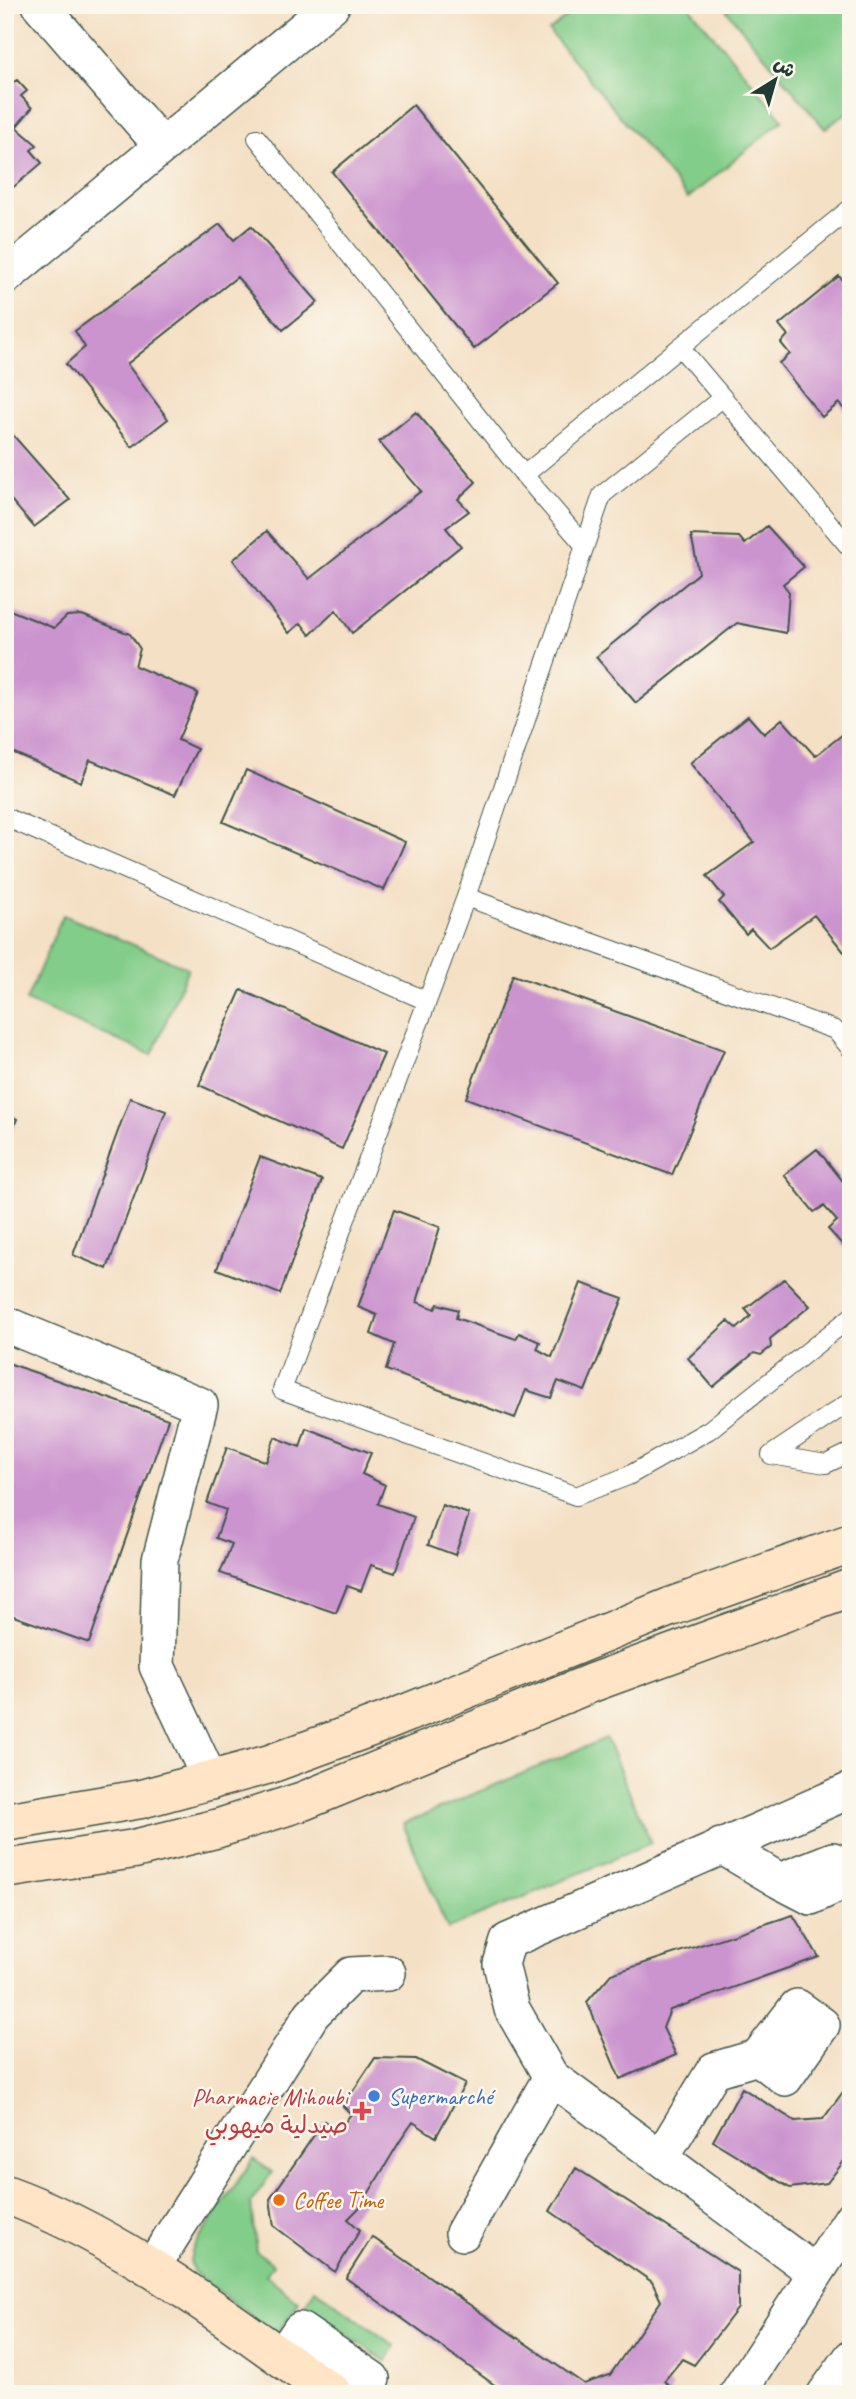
<svg xmlns="http://www.w3.org/2000/svg" width="856" height="2399" font-family="Caveat,'Playpen Sans Arabic',sans-serif">
<rect width="100%" height="100%" fill="#fbf7ec"/>
<filter id="ink" filterUnits="userSpaceOnUse"><feTurbulence type="fractalNoise" baseFrequency=".0143" numOctaves="2"/><feDisplacementMap in="SourceGraphic" scale="14" xChannelSelector="R" yChannelSelector="G"/><feConvolveMatrix kernelMatrix="1 2 1 2 8 2 1 2 1" color-interpolation-filters="sRGB"/></filter>
<filter id="wash" filterUnits="userSpaceOnUse"><feTurbulence type="fractalNoise" baseFrequency=".00686" numOctaves="4" result="noise"/><feDisplacementMap in="SourceGraphic" scale="28" xChannelSelector="R" yChannelSelector="G"/><feGaussianBlur stdDeviation="1.57" result="paint"/><feColorMatrix in="noise" values="0 0 0 0 0 0 0 0 0 0 0 0 0 0 0 0 0 1.4 0 .05"/><feComposite in="paint" operator="in"/></filter>
<g filter="url(#wash)">
<rect width="100%" height="100%" fill="#f4e0c4"/>
<!-- green -->
<path fill="#83cd8a" stroke="#51855f" stroke-width="2" d="M580,5H688L783,120L688,198L549,31Z
M722,5H851V109L825,129Z
M63,915L188,968L152,1055L26,1001Z
M606,1738L651,1843L448,1929L403,1824Z
M253,2159L272,2172L251,2203L256,2251L273,2264L266,2275L299,2302L276,2335L193,2272L190,2260L193,2248Z
M315,2289L395,2346L386,2362L305,2305Z"/>
<g id="blocks">
<!-- building -->
<path fill="#cc94cf" d="M17,80L27,91L21,96L32,108L16,127L37,145L31,150L42,163L10,190L5,185V82L8,85Z
M413,105L558,283L474,349L332,172Z
M220,224L234,240L251,226L318,302L283,330L237,277L127,364L168,419L132,447L66,364L85,347L75,331Z
M839,276L851,291V417L839,403L822,417L779,363L790,354L781,343L788,335L779,325Z
M416,412L476,482L458,499L469,511L446,528L461,546L352,633L336,610L310,635L301,623L289,633L233,560L267,531L309,579L421,491L379,442Z
M5,426L70,500L34,527L5,493Z
M767,526L804,567L783,584L789,592L786,633L737,623L636,703L596,657L699,573L691,535L739,537L745,544Z
M5,608L54,628L67,616L82,615L130,634L140,649L135,666L198,693L178,740L197,749L175,795L90,760L81,782L5,749Z
M748,716L764,734L782,719L815,756L851,728V946L844,952L814,915L769,948L751,929L746,934L719,902L724,897L707,876L754,842L690,763Z
M246,770L405,842L384,890L223,822Z
M513,975L724,1050L672,1175L466,1098Z
M241,990L384,1054L342,1149L199,1085Z
M130,1098L166,1111L107,1269L73,1255Z
M5,1113L17,1119L5,1147Z
M817,1149L846,1185H851V1254L828,1229L837,1221L824,1206L814,1212L784,1175Z
M260,1157L322,1180L280,1294L217,1269Z
M394,1210L440,1227L417,1302L435,1309L438,1304L458,1310L456,1318L516,1339L519,1333L540,1342L537,1349L552,1357L581,1283L623,1298L585,1391L558,1381L551,1398L526,1390L515,1418L386,1370L394,1344L371,1334L377,1315L358,1307Z
M784,1279L810,1306L770,1339L771,1347L761,1355L754,1353L713,1387L688,1358L728,1321L737,1329L751,1316L745,1309Z
M5,1362L168,1419L89,1643L5,1613Z
M306,1428L371,1453L362,1474L385,1485L378,1504L414,1517L395,1573L371,1565L361,1591L347,1586L336,1613L220,1573L232,1544L216,1538L226,1510L207,1503L227,1447L266,1462L275,1437L300,1447Z
M442,1505L469,1514L455,1555L428,1545Z
M793,1915L819,1957L670,2010L663,2028L676,2055L620,2079L587,2002L611,1974Z
M375,2058L416,2059L465,2084L436,2137L413,2122L400,2141L361,2206L348,2219L360,2230L335,2272L274,2226L270,2199L324,2121L338,2131L351,2114L343,2106Z
M851,2081V2152L827,2183L790,2188L713,2141L742,2088L795,2121L823,2119Z
M576,2168L738,2272V2308L694,2365L682,2359L664,2381L673,2388L669,2394H507L346,2278L372,2237L584,2384L610,2375L661,2301L652,2282L550,2211Z"/>
</g>
</g>
<g filter="url(#ink)">
<use href="#blocks" fill-opacity="0" stroke="#3f554a" stroke-width="2"/>
<g fill="none" stroke-linecap="round" stroke-linejoin="round">
<!-- lane casing -->
<g stroke="#3f554a" stroke-width="20">
<path id="lane" d="M257,138L524,475L680,347
M851,208L680,347L851,549
M524,475L585,546
M5,817L427,1001
M466,897L602,495L722,398
M851,1049L835,1030L466,897L282,1390L576,1496L628,1476L709,1430L851,1317
M851,1401L771,1455L826,1464L851,1452"/>
</g>
<!-- street casing -->
<g stroke="#3f554a" stroke-width="38">
<path id="street" d="M40,5L162,146
M5,277L332,5
M5,1324L200,1405L160,1560L157,1666L211,1782
M721,1846L780,1881L833,1860L845,1881L811,1897L780,1881
M662,2156L714,2070L758,2057L797,2007L822,2025L785,2078L758,2057
M463,2233L551,2077
M151,2269L312,2014L351,1975L388,1973
M816,2273L551,2077L512,2009L501,1964L508,1941L851,1790
M281,2358L300,2330L372,2379L362,2394
M737,2394L851,2219
M825,2394L851,2358"/>
</g>
<!-- secondary casing -->
<g stroke="#3f554a" stroke-width="41">
<path id="secondary" d="M5,1822L141,1799L270,1764L387,1721L670,1607L851,1543
M5,1869L134,1849L219,1828L303,1801L594,1682L851,1588
M5,2194C125,2237 229,2322 333,2394"/>
</g>
<!-- lane -->
<use href="#lane" stroke="#fff" stroke-width="18"/>
<!-- street -->
<use href="#street" stroke="#fff" stroke-width="35"/>
<!-- secondary -->
<use href="#secondary" stroke="#ffe4c6" stroke-width="38"/>
</g>
</g>
<!-- markers -->
<circle fill="#3f7fe0" stroke="#fbf7ec" stroke-width="2.5" cx="374" cy="2096" r="7"/>
<path fill="#e0444e" stroke="#fbf7ec" stroke-width="2.5" d="M358.5 2100.5h7v7h7v7h-7v7h-7v-7h-7v-7h7z"/>
<circle fill="#e8710a" stroke="#fbf7ec" stroke-width="2.5" cx="279" cy="2200" r="7"/>
<g text-anchor="middle" stroke-width="5" stroke-linejoin="round" paint-order="stroke">
<!-- shop labels -->
<g font-size="24" fill="#366cbe" stroke="#fbf7ec" text-anchor="start">
<text x="388" y="2104">Supermarché</text>
</g>
<!-- health labels -->
<g font-size="24" fill="#be3a42" stroke="#fbf7ec" text-anchor="end">
<text x="348" y="2105">Pharmacie Mihoubi<tspan x="348" dy="28">صيدلية ميهوبي</tspan></text>
</g>
<!-- food labels -->
<g font-size="24" fill="#c56008" stroke="#fbf7ec" text-anchor="start">
<text x="293" y="2208">Coffee Time</text>
</g>
</g>
<!-- margin -->
<rect width="856" height="2399" fill="none" stroke="#fbf7ec" stroke-width="28"/>
<!-- north arrow -->
<g transform="translate(775 80) rotate(37)" stroke="#fbf7ec" stroke-width="5" paint-order="stroke">
<path d="M0-5L12 26L0 18L-12 26Z" fill="#1f3d34"/>
<text y="-10" font-size="19" font-weight="bold" text-anchor="middle" fill="#1f3d34">ش</text>
</g>
</svg>
